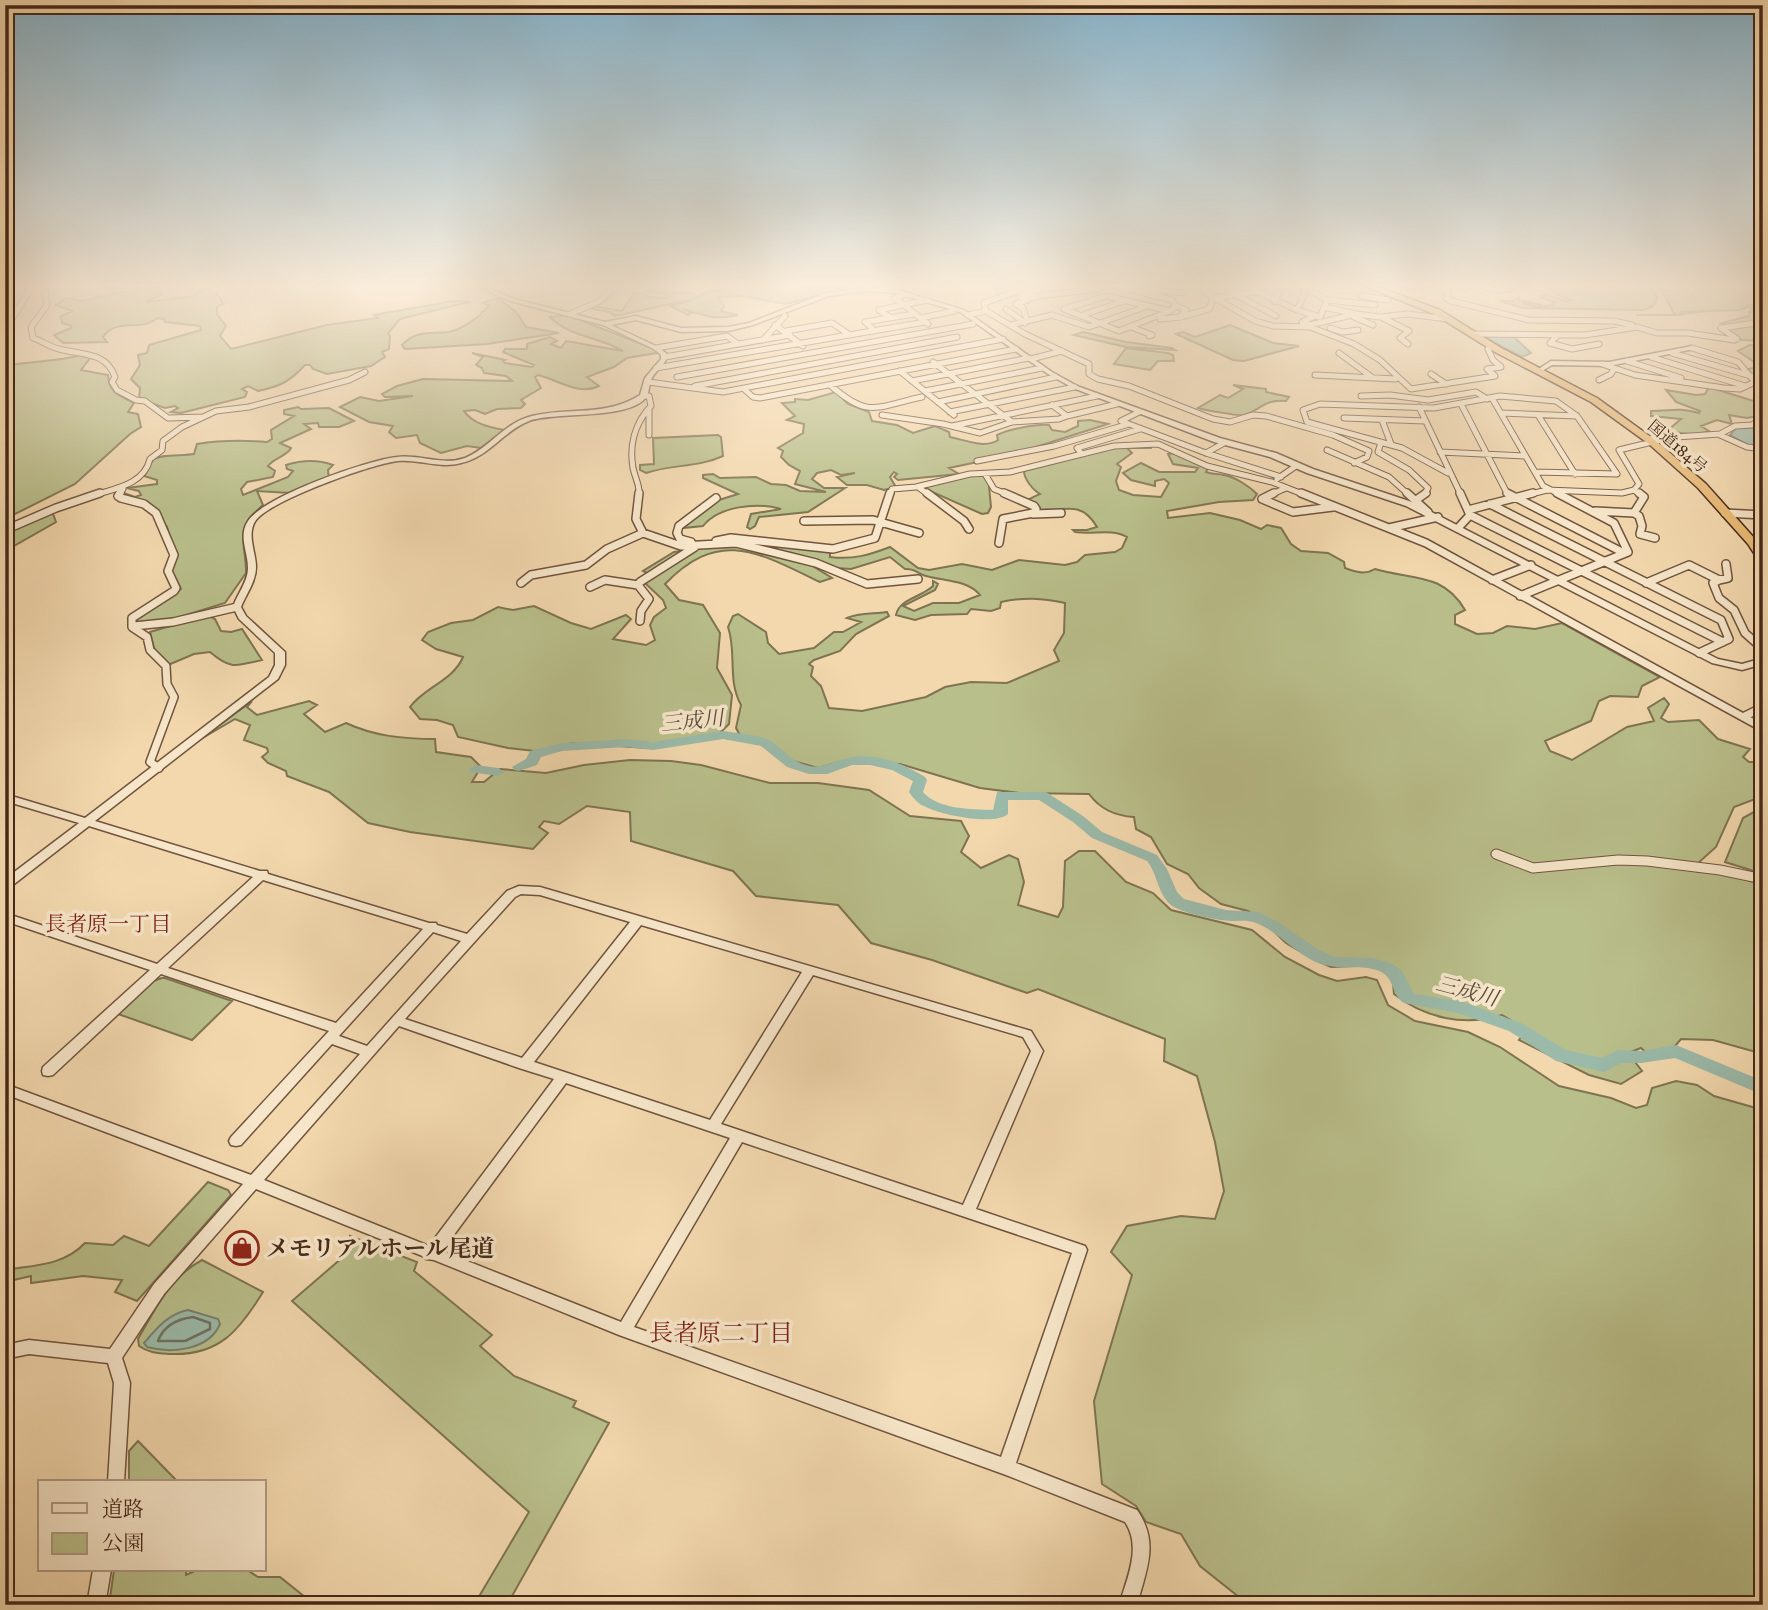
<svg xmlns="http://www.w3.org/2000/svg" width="1768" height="1610" font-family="'IM FELL Great Primer','Noto Serif JP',serif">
<rect width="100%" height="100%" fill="#f3d8ae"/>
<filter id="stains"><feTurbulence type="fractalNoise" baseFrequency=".00286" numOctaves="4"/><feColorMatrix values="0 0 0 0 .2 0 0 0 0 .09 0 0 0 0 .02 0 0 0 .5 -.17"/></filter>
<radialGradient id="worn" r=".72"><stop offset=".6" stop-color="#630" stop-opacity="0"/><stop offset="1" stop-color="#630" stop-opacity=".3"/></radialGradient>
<!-- green -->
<path fill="#b9bf8b" stroke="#7f7452" stroke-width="2" d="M644,285H657L662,289L676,293H693L696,296L694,299L615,316L609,312L588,308L593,306L622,311L634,293H646L647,297L668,298L669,295L646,291Z
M727,285H854L786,304L742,296L718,297L724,306L721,311L738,315C713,321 702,314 683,309L691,313L688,315L671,306C684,303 692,300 703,294C710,290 721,292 730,287Z
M1546,285H1763V301L1740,310L1681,312L1680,315H1675L1659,286L1651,285L1657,298C1655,306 1651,308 1643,310L1523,308L1500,301H1513L1519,297V300L1542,305L1522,303L1536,307L1553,305L1554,302L1541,297L1546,294L1565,301L1571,300L1556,294Z
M159,288L162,294L146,302L195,296C205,283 218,290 223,304L217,307V314L226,326L220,336L231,349L327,325L378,318L374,315L453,301L469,302L400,319L388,333L390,336L389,349L382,352L385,357L371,366L327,374L313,369L310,365H305C289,382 281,386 258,391L248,386L242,389L247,392L245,397L181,413L171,412L178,408L175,406L165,408L139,399L140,388L131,379L140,365L138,355L147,353L149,345L201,330L200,326L165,322L164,319L157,318C140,333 118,316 103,337L107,342L63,343L54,335L71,328V326L62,323L61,316L72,311L56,305L66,298L81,301L138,289Z
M498,298L517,313L526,327L559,333L487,344L405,349L402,345C416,330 429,334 448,332C462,330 481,316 489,305L483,303Z
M1763,307V341L1742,340L1723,328L1725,324L1722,323L1749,316L1751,308Z
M567,315L662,352L627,358L614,367L587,377L599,386C579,396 558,380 538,375L535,377L541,388L521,400L525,404L521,408L497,409L485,414L475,410L464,411C473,424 489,427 504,430L481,448L467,446L441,453L420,443L417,435L396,438L389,432L393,426L369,422L340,407L360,397L379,401L413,396L385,397L382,394L397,386L423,379L512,381L506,376L484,373L482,368L476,365L483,357L472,353L505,360L503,361L505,363L532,367L534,365L503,352L505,349H527V344L550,337L557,341L551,344L561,348L566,341L623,351C600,337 569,337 550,317Z
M1230,325L1273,343L1299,346L1244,361L1233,360L1176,334L1183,332L1195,337Z
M1083,332L1126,342L1172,348L1175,350L1126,347L1074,335Z
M1750,345L1763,347V384L1757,382L1748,369L1756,367L1754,362L1738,351Z
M1126,348L1168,353L1173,355L1174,361H1158L1150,370L1114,364Z
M81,355L91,357L81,370L108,375C109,393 119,395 134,403L128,412L138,414L141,427L130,434L75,484L5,519V366C31,361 56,362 81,355Z
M1233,385L1266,389V392L1289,397L1286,401C1263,399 1260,411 1243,415C1238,416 1204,410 1198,408L1220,395L1228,398L1243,389Z
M1709,387L1763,404V415L1747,418L1729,415L1732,424L1717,420L1701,426L1709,431C1697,436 1681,434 1668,430L1681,419L1651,416V411C1671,411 1677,407 1699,413L1700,411L1676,402L1666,390L1696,395L1705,394Z
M836,392L848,404L869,412L872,421L897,425L913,433L935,426L949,432L950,437C965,440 985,449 998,440L997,435C1010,429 1035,424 1049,425L1052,430L1065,432L1078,426V421L1090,420L1108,424L1011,455L949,468L959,474L898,480L894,477L897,474L894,472L890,477L896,487L884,490L867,485H847L837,477L855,473L841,475L831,470L817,473L812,479L824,488H845L808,512L759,517L755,526L750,529L747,527L751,514L781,509C757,502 719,506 703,526L683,528L685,523L719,500L738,494L703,478V475L713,474L720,478L756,477L771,484L786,485L800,491L826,492L795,484L800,471L789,465L781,457L783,451L778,448L803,433L804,424L787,420L795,416L782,403L795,402V399L808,400Z
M298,407L301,409L329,408L354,421L339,427H319L318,423L304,424L311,429L280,443L291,448C287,456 274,458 268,466L275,471L273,477L247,482L241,489L243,495L288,477L293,471L287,469L286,465C302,460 317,459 333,465L328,470L329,479L290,493L257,491L263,505C232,533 246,537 246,573L225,603L170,620L140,625L135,621L136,617L181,589L171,570L172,544L167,527L151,507L118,495L124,493L135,497L141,495L139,491L127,488L157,484V480L144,476C148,471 149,465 153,460C157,454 184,456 194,454L197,444C221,440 243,440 267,442L272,439L271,430L294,416L284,414V410Z
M718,435L721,437L723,456C697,468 672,464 646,473L640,470V465L654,464L653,438Z
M1152,446L1151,448H1127L1132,453L1117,464L1121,467L1116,481L1119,490L1133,495L1161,497L1169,483L1164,479L1155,481V486L1131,480L1123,473L1141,463L1159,472H1195L1198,468L1173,464L1168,454L1176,453L1208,468L1206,472C1213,475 1217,473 1224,475C1235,477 1249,486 1257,494L1253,500L1219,502L1167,511L1168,518L1210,513L1240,520L1261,529L1267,525L1281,528L1291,544L1301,551L1328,553L1344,562L1345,568C1356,572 1365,575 1375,569C1411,580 1443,572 1465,610L1455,615V624L1477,634L1493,633L1507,626L1535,629L1562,623L1660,677L1642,686L1638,697L1610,696L1599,701L1591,721L1545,741L1550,751L1572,760L1627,727L1654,721L1648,708L1664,698L1669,704L1661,718L1668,722L1699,720L1718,739L1750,749L1743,757L1749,762H1763V796L1734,807L1716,847L1697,864L1763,885V1054L1713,1040L1681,1039L1670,1052L1651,1057L1641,1048L1628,1053L1642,1071L1621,1084L1589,1075L1519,1040L1527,1030L1502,1015C1464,1027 1425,1018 1394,994L1392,972L1378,965L1331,967L1313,959L1286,943L1261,919L1248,911L1221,904L1199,888L1188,874L1167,864L1151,837L1136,829L1134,817C1115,816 1100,809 1089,794L1019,793L980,788L900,764L840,762L818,768L786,759L764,742L741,737L736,728L741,705C727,680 737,653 728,627L733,616L738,614L766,632L768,643L779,654L814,648L834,632H843L861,622L847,618C858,613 874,614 887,612L889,616L856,634L840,651L814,660L809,664L813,667L811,676L821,686L829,708L862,711L926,697L945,687L971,682L1007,683L1059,661L1054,650L1064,633L1065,603C1042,598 1024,597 1001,602L1000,608L991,611L971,609L967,614L931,615L915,620L896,615C899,599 922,597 933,586V581L938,584L935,590L903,606L914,611L933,603H959L980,595C968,580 944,581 926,576C918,574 915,568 905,569L890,557L851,569L836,568L741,542L830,552V557C853,560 869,555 890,547L918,568L929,570L962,564L992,570L1019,560L1065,565L1077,562L1085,555L1115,552L1122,548L1127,537C1111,528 1093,535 1075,532L1073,530H1087L1097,527C1081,500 1065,510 1037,512L1027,500L1040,494C1033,490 1024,479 1024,471L1113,448Z
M968,476H988L991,507L988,513L982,514L921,487Z
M52,511L56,522L5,551V531Z
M736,543L811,565L832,578L820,582C759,553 720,527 665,584L679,600L703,605L720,633L717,668L732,695L729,724L719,734L703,740L648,748L573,743L535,751L508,748L458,737L453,725L437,720L420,719L410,707C424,687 453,681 463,657L436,649L422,640L428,632L451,623L473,620L498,607L513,610L534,606L571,623L591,629L626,615L631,619L613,639L646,645L655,640L650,625L654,617L666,608L663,600L646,584L649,574L643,571L674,552Z
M207,615L215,619L221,631L231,632L242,629L262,660C236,666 231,670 210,652L194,654L168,665L155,652L150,632Z
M252,701L247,707L257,715L309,701L317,705L304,714L325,732L346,723C374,736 403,739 435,739L436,752L471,757L481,767L472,782H484L500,769L546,773L584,765L630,760L671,761L701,765L770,783H818L869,790L910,816L961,821L969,836L961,852L981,868L1009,855L1018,859L1024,882L1018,905L1058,917L1063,907L1065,861L1079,851H1095L1126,882L1153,893L1171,910L1252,930L1285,957L1319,975L1337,981L1366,977L1377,980L1388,1005L1415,1021L1468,1032L1500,1047L1559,1086L1611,1098L1636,1108L1647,1105L1652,1088L1676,1081L1697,1085L1714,1096L1763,1110V1605H1249L1200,1566L1181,1534L1146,1522L1136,1506L1102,1484L1094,1401L1132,1275L1111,1252L1127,1226L1181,1216L1215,1219L1224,1191L1215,1142L1197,1076L1164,1061L1165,1039L1038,989L1027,993L932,960L871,943L838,905L756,896L733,871L631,841L630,812L587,806L559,824L544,821L539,827L548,833L533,849L410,832L368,823L329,792L287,776L286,771L268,763L262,757L268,752L267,748L244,740L250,725L235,719L201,739Z
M1763,807V874L1725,862L1743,818Z
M162,978H165L232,1001L192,1040L118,1014L153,981Z
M208,1182L228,1190L231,1195L137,1301L115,1292L122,1280L83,1276L31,1283V1276L5,1282V1270C34,1265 63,1266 85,1243L113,1245L124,1236L149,1246Z
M350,1236L417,1262L414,1271L492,1335L480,1346L514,1376L576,1401L573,1407L609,1423L507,1605H474L529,1512L292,1301L350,1251Z
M202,1260L263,1292C239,1331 219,1356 170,1354C158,1353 149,1353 139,1346L138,1339C156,1308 170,1277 202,1260Z
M138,1441L178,1482H129V1451Z
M114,1570H186V1575L197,1570H247L258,1577H280L315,1605H109Z"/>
<!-- water -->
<path fill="#9bbaaa" stroke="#798070" stroke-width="2" d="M1478,334L1514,337L1531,353L1522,357Z
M1763,427V446L1748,445L1730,435L1736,428Z
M188,1310L218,1319L220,1324C209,1350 172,1354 147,1347L144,1343C157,1328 168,1314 188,1310Z"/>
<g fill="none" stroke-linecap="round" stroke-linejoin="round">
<!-- shore -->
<path stroke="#707162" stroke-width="2.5" d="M193,1317L210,1323V1329L185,1341H158C164,1325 177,1319 193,1317Z"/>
<!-- stream -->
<path stroke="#798070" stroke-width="2" d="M1749,312L1763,313
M1637,315H1674L1707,311"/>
<!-- river -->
<path fill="#9bbaaa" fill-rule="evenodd" d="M723,731C735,733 761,735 771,741C783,749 791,761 806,765C822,770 833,761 848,758C874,752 903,763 925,777L927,780L923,792C939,810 971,809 993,810L997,792H1046L1083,816L1102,832L1157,855L1167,869L1177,892L1184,899L1226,910L1258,912L1278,922L1316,948L1334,957L1372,958L1391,963L1402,971L1414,994L1460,1001L1521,1023L1566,1050L1602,1058L1618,1050L1641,1051L1676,1045L1763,1081V1095L1675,1058L1641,1063H1621L1604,1072L1556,1061L1509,1031L1458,1013L1404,1003C1391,995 1395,977 1379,971C1360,963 1339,972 1316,962C1293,952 1276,929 1253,922C1246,920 1238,921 1231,921C1217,920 1186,914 1174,907C1158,898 1158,874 1147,861L1092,838L1073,822L1039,800H1008V814C995,826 941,815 926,807C918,804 914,799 909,792L913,781L892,770L870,765H852L827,774H809L787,767L761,746L723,739L653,750L626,747L562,751L541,757L537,765L519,771L514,770L512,767L526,759L530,751L562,743L626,739L653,742Z
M476,765L498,768L505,772L498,776L471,772L469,769Z"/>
<!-- minor-far2 casing -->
<g stroke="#70543e" stroke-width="7">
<path id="minor-far2" d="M44,285L47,305L31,327L33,338C42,341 50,347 59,349C81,355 106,351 115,377L112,382L117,390L136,400L145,401L168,418L203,417
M1112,285L1172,300L1176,306L1186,310L1180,317
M1204,285L1205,292L1255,321L1273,326L1310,327L1354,344L1380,360L1411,389L1495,376L1487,369L1501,367L1493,360L1488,349L1491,346
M1230,285L1229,290L1234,294L1276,316
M1256,285L1254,290L1297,310L1306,290
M1301,285L1327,300L1375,305
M1437,285L1449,292L1446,298L1451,301L1529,320L1614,321L1632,325
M1457,285L1467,288
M1482,285L1494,290L1510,289
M1513,285H1522
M5,289L12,285
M1142,289L1183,293
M904,295L895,298L928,324
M1106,296L1170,311L1119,331L1064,309Z
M1362,296L1388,300
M1213,298L1256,292
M1275,302L1282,285
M1324,307L1356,314
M1006,309L1025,323
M5,310L17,309
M1297,310L1320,317L1327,300
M986,311L1025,334L1089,364V374L1098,379L1129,386L1213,419L1230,422L1253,415L1266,416L1333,435L1369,451L1367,457L1354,463
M1170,311L1176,306
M570,314L600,301L616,285
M968,315L986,311L984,303L1029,287L1039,290L1020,296L1023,299C1053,292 1083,293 1113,285
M1080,316L1124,301
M1315,316L1302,322L1310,325L1356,314L1380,317L1408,314L1448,319
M1026,317L1023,308L1016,304L1028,300
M1354,317L1373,325
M891,318L879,310L927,300
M921,318L954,311
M1383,318L1409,331L1400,338L1408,344
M1160,319L1181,317L1209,309L1213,298
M775,325L803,346
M1011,325L1052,315L1089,327L1145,307
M1131,327L1152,335L1149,336
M1330,328L1343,332L1358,330
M5,330L33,285
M874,330L865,322L914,314
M786,331L832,323L850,335
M1472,334L1585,335L1637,327L1657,333H1688L1734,340
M1553,335L1556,337L1550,343L1572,349L1599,344
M1737,339L1721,328L1763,322
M763,340L785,316
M656,348L727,336L738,344
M1339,353L1373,378
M1672,353L1751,376
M665,357L790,335
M1651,357L1745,386
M1031,359L1062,351
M1627,361L1681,378
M933,362L1012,422
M1602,364L1635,375L1724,388L1740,389L1755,382L1738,362L1692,348
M656,368L925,322
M900,371L954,415
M1431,374L1446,384
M1315,375L1396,379
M677,377L973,324
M1599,380L1611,374L1614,369
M912,381L1029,358
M648,382L723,392L1003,339
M830,385C869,419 875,407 922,397
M695,386L957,337
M744,389L753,397L760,398L1016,349
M925,391L1042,368
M1361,396L1390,395L1428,400L1476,392L1487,399
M1492,398L1543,486L1561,495
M938,402L1056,377
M1461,404L1508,495
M1052,405L1067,416L1117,404
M1419,407L1461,495
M649,410V435
M950,412L1075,387
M1139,412L1121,421L1206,453L1281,477
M1501,413L1577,416
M882,415L943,424L980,433L1012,422L1059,419L1067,416
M1538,415L1575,474
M1344,418L1425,421
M1382,420L1391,444
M952,426L1097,396
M1720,435L1747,447L1763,449
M1647,439L1720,434L1735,426L1752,425L1763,417
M1381,442L1378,452L1409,470L1428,488L1424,495
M1327,450L1389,477L1409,495
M1440,452L1525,456
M1081,453L1077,448L1140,429
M1206,453L1224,443
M977,461L1054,446L1129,424
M1448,473L1402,448L1307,422L1303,410L1320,404L1434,408L1500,396L1556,401L1577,416L1617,474L1536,472
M985,474L994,489L1009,495
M1277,479L1296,466
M918,487L929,495
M1634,490L1641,495
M95,495C117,488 144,484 150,459L162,450L163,441L182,427L216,411L249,407L349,380L365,372
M119,495L123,489
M639,495C640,485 635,478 633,468C629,445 635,423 651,406L649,396H643
M890,495L892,489L916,487L970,474L1010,472L1114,446L1158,444L1207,466L1272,482L1305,495
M1270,495L1286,488
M1527,495L1547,490L1622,493L1634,490L1639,484L1619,450L1652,442"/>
</g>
<!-- minor-far1 casing -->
<g stroke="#70543e" stroke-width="10">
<path id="minor-far1" d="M120,493L118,496L121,498L144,504L156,513L174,555L168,571L176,588L174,591L132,618V627L147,637L150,650L166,666L167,684L174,697L150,762L159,768
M639,493L636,519L643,533L681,546L736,543L816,563L867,584L918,579
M927,493L964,521L969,529
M1004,493L1034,506L1036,509L1033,514L1061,513
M1274,493L1262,499L1293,512L1333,507
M1301,493L1426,543L1763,728
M1407,493L1428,512
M1507,493L1624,553
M1416,500L1426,493
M1490,504L1721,620L1729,639L1699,653
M1468,510L1533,493
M1595,511L1634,513L1644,497L1639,493
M1634,513L1639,516L1642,526L1640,534L1655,538
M1725,513L1763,515
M1470,515L1723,642
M804,521L873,520L919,533
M1459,527L1470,515L1460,493
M1389,528L1438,517
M5,530L56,508L100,493
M716,541L731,538L833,549L875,538L890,493
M691,542L680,539L677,533L679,526L716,498
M999,543L1003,519L1033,513
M1492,580L1531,565
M1719,580L1728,578L1726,564
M521,583L531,575L586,565L607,549L643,533
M1646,583L1689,565L1719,580L1713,583L1719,598L1734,610L1745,633L1763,649
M590,587L605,580L638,585
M1520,596L1628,552L1614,523L1557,493
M640,621L641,611L649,599L638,585L640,582L695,547
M134,626L173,622L237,607
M1743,717L1763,707"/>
</g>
<!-- minor casing -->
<g stroke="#70543e" stroke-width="11">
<path id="minor" d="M1496,854L1533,868L1618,860L1647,861L1720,870L1763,879"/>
</g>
<!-- tertiary casing -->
<g stroke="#70543e" stroke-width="3">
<path id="tertiary" d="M92,285H155L152,287H95Z
M474,285H482L514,299L605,322L636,316L681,328L728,327L749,323L826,293L868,287L895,289L964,310L1052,372L1077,386L1220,438L1276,453L1313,469L1412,502L1718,659L1742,664L1763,658V664L1742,670L1712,663L1406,506L1307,473L1270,457L1214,442L1073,388L1048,374L960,312L895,293L868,291L829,296L753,325L728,331L681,332L636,320L611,325L658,347L667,354C667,365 655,370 651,380C649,385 649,391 647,396C631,421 555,411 529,421C503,431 489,457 461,463C440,469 419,459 398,461C371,464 272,500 256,520C246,534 256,552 256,567C256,582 246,594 241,607L246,616L285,652V665L278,679L95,821L260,871H267L268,874L429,923H436L437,925L467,934L507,891L519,886L540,887L1031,1031L1043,1051L976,1209L1085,1246L1087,1250L1016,1463L1137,1510C1160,1543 1146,1570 1137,1605H1119C1127,1578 1142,1547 1125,1522L1006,1475L619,1335L434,1260L426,1259L425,1257L256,1189L164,1294L122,1358L130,1383L124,1482H108L114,1383L108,1363L29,1354L5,1359V1345L29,1340L110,1349L154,1284L243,1184L5,1094V1084L251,1175L360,1054L332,1044L241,1145L236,1146L231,1145L229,1141L231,1137L329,1031L161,974L53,1075L48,1076L43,1075L42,1071L43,1067L150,970L5,921V913L157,964L253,877L89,826L9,888L5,889V879L79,823L5,801V794L85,818L269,677L275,665V653L239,619L233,607C237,594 248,582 248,568C248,552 238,536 248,521C263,497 367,460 397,457C420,454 443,466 465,458C490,448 505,422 532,416C569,407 606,417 640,395L645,378L661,359V355L654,349L603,325L510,301ZM263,880L423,929L336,1023L168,968ZM521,894L540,895L630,922L522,1058L405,1019L515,897ZM641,925L802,972L710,1120L534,1062ZM433,932L461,941L367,1046L339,1036ZM813,975L1023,1037L1031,1051L963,1205L721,1124ZM399,1026L519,1068L554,1079L429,1246L264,1180ZM566,1083L730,1138L621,1322L442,1251ZM742,1142L1072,1253L1001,1457L634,1327Z
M1692,346L1695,348L1694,349L1609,366L1552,365L1542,371L1537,370L1551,361L1609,362Z
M93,1570H111L105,1605H87Z"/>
</g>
<!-- trunk casing -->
<g stroke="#452819" stroke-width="3">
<path id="trunk" d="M1362,285H1373L1440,310L1501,348L1597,398L1655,440L1706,484L1756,540L1763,550V562L1759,561L1748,544L1698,488L1649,444L1591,402L1495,352L1434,314Z"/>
</g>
<!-- minor-far2 -->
<use href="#minor-far2" stroke="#f7e6ca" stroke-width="5"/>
<!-- minor-far1 -->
<use href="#minor-far1" stroke="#f7e6ca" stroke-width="7"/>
<!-- minor -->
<use href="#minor" stroke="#f7e6ca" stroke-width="9"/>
<!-- tertiary -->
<use href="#tertiary" fill="#f7e6ca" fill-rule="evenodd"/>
<!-- trunk -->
<use href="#trunk" fill="#eabc77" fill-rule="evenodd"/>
</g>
<!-- sky -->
<linearGradient id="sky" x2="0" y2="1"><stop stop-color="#89b6cf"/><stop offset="0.56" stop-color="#faeddb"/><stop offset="1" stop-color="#faeddb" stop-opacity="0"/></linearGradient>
<rect width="1768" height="510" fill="url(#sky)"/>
<!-- icons -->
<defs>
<g id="shop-ring" transform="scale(1.75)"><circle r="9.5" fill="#f7e6ca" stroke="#8f2418" stroke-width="1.5"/><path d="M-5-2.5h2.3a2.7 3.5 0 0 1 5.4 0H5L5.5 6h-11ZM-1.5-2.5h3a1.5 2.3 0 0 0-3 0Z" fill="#8f2418"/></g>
</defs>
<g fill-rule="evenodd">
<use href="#shop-ring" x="242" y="1248"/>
</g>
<g text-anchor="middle" stroke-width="7" stroke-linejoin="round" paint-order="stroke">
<!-- far-street labels -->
<g font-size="16" fill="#452819" stroke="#f7e6ca">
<text transform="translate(1678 446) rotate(40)" y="6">国道184号</text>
</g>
<!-- water labels -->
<g font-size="21" font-style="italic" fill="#5a4c3d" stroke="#f7e6ca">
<text transform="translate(692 721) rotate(-6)" y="7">三成川</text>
<text transform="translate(1467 991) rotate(15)" y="7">三成川</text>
</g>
<!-- neighbourhood labels -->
<g font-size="21" fill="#7a1f14" stroke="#f7e6ca">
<text x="108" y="931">長者原一丁目</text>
</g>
<!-- near-poi labels -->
<g font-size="23" font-weight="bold" fill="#452819" stroke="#f7e6ca" text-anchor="start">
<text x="266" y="1256">メモリアルホール尾道</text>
</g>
<!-- near-neighbourhood labels -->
<g font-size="24" fill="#7a1f14" stroke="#f7e6ca">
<text x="721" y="1341">長者原二丁目</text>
</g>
</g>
<!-- margin -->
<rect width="1768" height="1610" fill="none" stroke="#f3d8ae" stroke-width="28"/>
<rect x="7" y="7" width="1754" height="1596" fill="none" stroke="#452819" stroke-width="3.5"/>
<rect x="14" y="14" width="1740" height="1582" fill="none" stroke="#452819" stroke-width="2"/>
<!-- legend -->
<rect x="38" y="1480" width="228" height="91" fill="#f7e6ca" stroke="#b09a83" stroke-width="2"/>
<rect x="52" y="1503" width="35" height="10" fill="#f7e6ca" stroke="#b09a83" stroke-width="2"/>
<text x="102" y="1516" font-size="21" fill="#452819">道路</text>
<rect x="52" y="1533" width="35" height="21" fill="#b9bf8b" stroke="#b09a83" stroke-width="2"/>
<text x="102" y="1550" font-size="21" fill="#452819">公園</text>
<rect width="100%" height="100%" filter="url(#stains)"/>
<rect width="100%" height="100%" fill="url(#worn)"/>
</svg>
